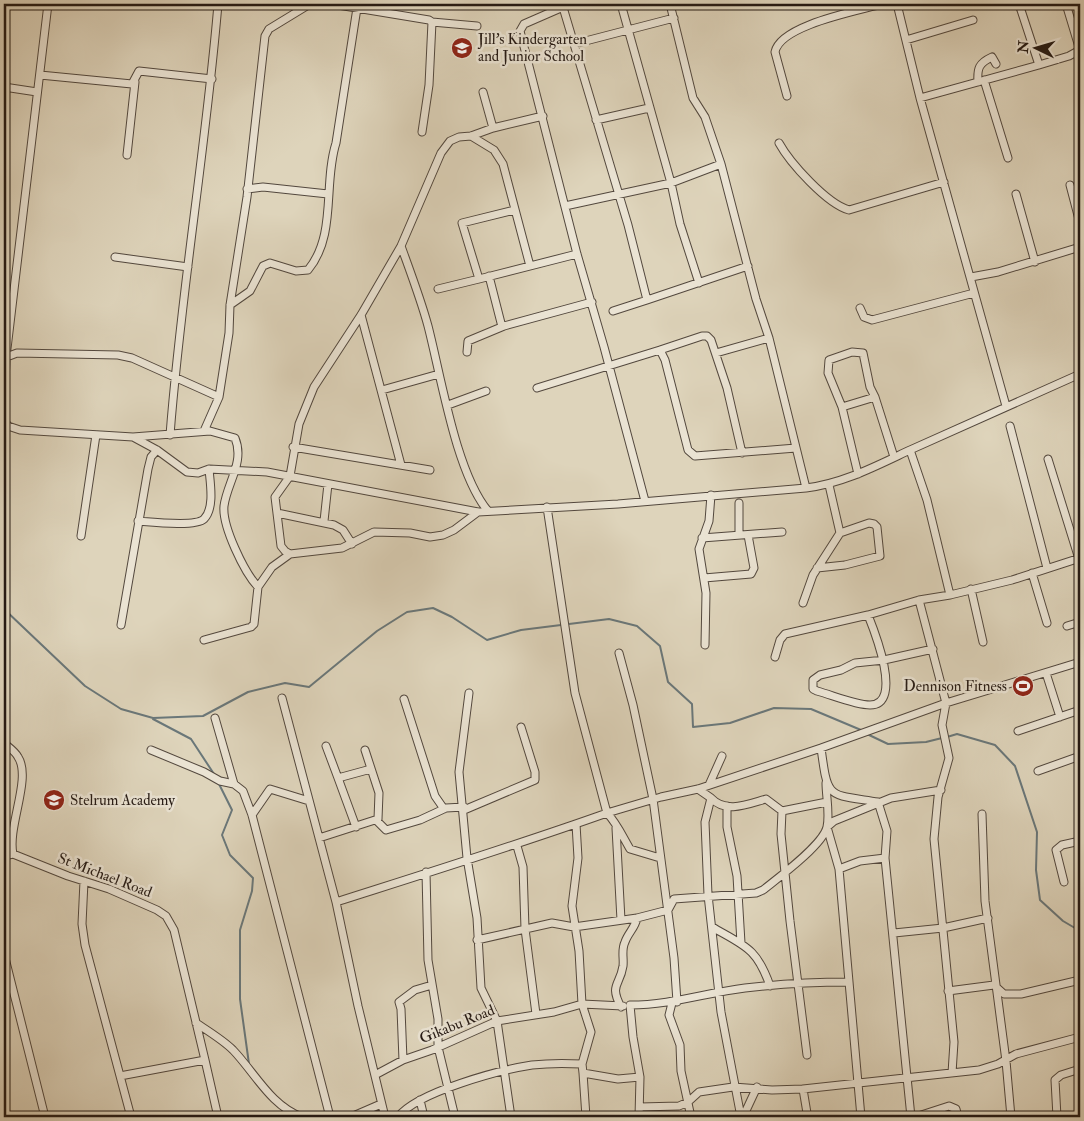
<svg xmlns="http://www.w3.org/2000/svg" width="1084" height="1121" font-family="'IM FELL Double Pica',serif">
<rect width="100%" height="100%" fill="#ded4bb"/>
<filter id="stains"><feTurbulence type="fractalNoise" baseFrequency=".004" numOctaves="4"/><feColorMatrix values="0 0 0 0 .2 0 0 0 0 .09 0 0 0 0 .02 0 0 0 .5 -.17"/></filter>
<radialGradient id="worn" r=".72"><stop offset=".6" stop-color="#630" stop-opacity="0"/><stop offset="1" stop-color="#630" stop-opacity=".3"/></radialGradient>
<g fill="none" stroke-linecap="round" stroke-linejoin="round">
<!-- stream -->
<path stroke="#6a7779" stroke-width="2" d="M4,609L85,686L121,709L153,718L203,716L248,692L285,683L309,687L377,631L407,612L433,608L452,617L487,640L521,630L609,619L637,626L660,646L668,682L692,704L693,727L730,723L774,708L811,709L861,730
M153,719L191,739L214,774
M867,734L888,744L926,742L942,738
M947,737L957,734L995,745L1015,766L1037,832L1036,870L1040,900L1063,921L1080,931
M219,784L232,810L222,835L230,855L253,878L252,891L240,930V999L249,1064"/>
<!-- minor casing -->
<g stroke="#53483e" stroke-width="9">
<path id="minor" d="M332,4L429,20L432,22L429,85L422,132
M562,4L628,225L647,300L613,311
M621,4L671,183L721,164
M670,4L693,98L705,117L721,164L756,299L769,338L806,488
M897,4L920,98L1006,406
M563,7L524,24L520,31L577,254L604,347L645,501
M432,22L477,26
M906,40L973,20
M574,44L674,18
M1039,65L1069,56L1078,51L1079,47L1066,4
M40,75L132,84L139,71L212,79
M984,80L1008,158
M978,82C977,68 979,63 992,57L996,64
M4,87L37,92
M483,92L493,128
M787,96L775,52C780,25 858,11 882,4
M920,98L1039,65L1019,4
M596,120L649,108
M471,136L494,150L503,164L530,266
M779,143C790,163 827,204 849,210L944,182
M127,155L135,82
M1070,185L1080,223
M247,189L263,187L328,194
M1016,194L1035,262
M565,206L671,183L680,224L699,283
M515,210L462,223L479,279L577,254
M401,246C410,271 421,300 428,326C441,376 456,473 488,511
M115,257L188,267
M489,276L501,323L504,326
M971,277L998,272L1080,247
M438,289L479,279
M647,300L748,266
M230,305L250,291L263,266L270,263L296,271L308,270C337,235 323,184 336,143L357,8
M860,308L864,317L872,320L974,293
M361,315L401,465
M660,350L702,336H707L711,340L727,388L742,453
M467,352L468,341L504,326L592,302
M716,353L769,338
M4,358L17,353L118,355L132,358L219,397
M537,388L660,350L665,360L688,450L695,456L796,448
M382,390L439,374
M448,405L486,391
M842,407L875,397
M4,412L6,357L48,4
M4,420L8,426L20,430L133,437L157,450L187,472L198,473L209,469L267,472L478,512L618,504L806,488C844,483 876,466 910,450
M1010,426L1047,568
M204,431L219,397L229,333L230,305L247,197L265,36L269,29L310,4
M170,435C181,291 206,148 218,4
M133,437L210,431L235,438C245,462 227,483 224,506C222,526 244,572 258,587
M293,447L430,470
M1048,459L1079,559
M858,474L842,407L828,373L829,360L852,352L863,353L870,387L875,397L894,457
M739,503V535
M478,512L454,530L443,535L430,537L410,533L374,532L342,548L290,554L285,551L281,546L275,497L290,476L299,424L314,387L361,315L401,246L441,153L450,141L459,137L471,136L493,128L543,116
M277,513L334,525L343,530L352,544
M138,521C151,522 196,527 204,519C215,508 210,482 209,469
M324,521L328,484
M81,536L96,435
M702,538L782,532
M817,568L845,565L880,556L877,527L874,524L869,523L840,533
M1032,573L1047,623
M704,578L751,574L754,568L748,535
M971,589L983,642
M950,595L1012,580L1080,558
M803,603L813,575L840,533L829,485
M868,615L919,600
M121,625L148,469L151,457L157,450
M1067,626L1080,622
M204,640L251,627L254,624L258,587L272,567L290,554
M705,645L706,593L699,549L709,521L711,495
M619,653L633,705L653,799L674,958L677,1002
M775,657L780,640L785,634L868,615C874,630 904,705 870,705C855,705 832,695 817,691L813,689V680L820,675L841,670L855,663L884,660L933,649
M1046,673L1060,717
M469,693L459,772L467,858L477,918L481,988L497,1021L511,1117
M282,698L336,902
M404,699L435,796L444,809
M215,718L234,784
M1018,731L1080,710
M4,743C8,747 15,751 18,757C32,778 7,827 13,854
M326,746L338,778
M821,748L946,703L1080,662
M151,750L204,772L220,781L234,784L243,791L252,815L330,1117
M1038,771L1080,756
M709,785L722,756
M698,789L711,798L705,822L708,895L721,1012L741,1117
M711,798C726,814 748,804 766,799L782,811L827,802
M727,806V827L737,876L741,943
M464,810L535,780V772L521,727
M782,811L781,834L790,921L807,1055
M982,814L985,901L1006,1061L1011,1117
M252,815L270,789L309,801
M376,820L386,830L420,820L446,808L464,807
M576,824L578,858L572,906L579,951L582,1004L591,1032L582,1064L583,1073L618,1079L640,1077
M356,827L338,778L371,769
M616,828L621,920
M319,838L378,819L379,793L365,750
M517,846L523,867L525,929L536,1014
M4,856L13,854L68,876L109,889L157,910L166,916L174,930L205,1060
M660,858L630,849C623,837 616,822 607,813L661,797L698,789L821,748C828,800 827,794 878,802L887,831L885,858L911,1117
M839,869L827,827L834,821L891,798L941,790
M426,872L428,960L438,1019V1047L455,1117
M84,881L82,924L85,945L131,1117
M1064,882L1056,850L1062,845L1080,841
M712,927C745,946 757,948 770,986
M894,933L943,928L988,918
M477,940L552,923L574,927L637,918
M4,954L45,1117
M948,991L994,985L1004,994H1021L1080,980
M672,1003L669,1015L680,1045L681,1071L691,1117
M621,1007C609,984 620,986 623,966C624,958 621,950 625,942C628,933 635,928 637,918L668,910L674,899L756,893L763,890C778,878 823,845 827,827C830,814 826,796 826,783
M196,1023C208,1031 223,1040 233,1050C255,1073 271,1106 302,1117
M403,1060L401,1009L399,1002L415,990L432,985
M583,1073L586,1117
M952,1073L954,1042L934,839L938,797L949,758L942,725L946,703L919,600L950,595L927,500L910,450L1080,374
M375,1075L403,1060L432,1050L497,1021L554,1012L582,1004L623,1006
M120,1076L205,1060L218,1117
M803,1089L807,1113L811,1117
M420,1100L424,1117
M640,1107L679,1106L688,1102L699,1092L733,1087L772,1090L803,1089L979,1070L998,1064L1016,1054L1080,1037
M351,1117L381,1104
M385,1117L358,1006L336,902C427,873 517,845 607,813L575,693L547,507
M398,1117C417,1092 500,1070 532,1065C549,1063 565,1063 582,1064
M639,1117L640,1077L633,1037L630,1005C671,1005 705,993 745,988C779,984 814,982 849,982
M743,1117L757,1087
M861,1117L839,869L860,861L885,858
M915,1117L949,1106L956,1109L958,1117
M1057,1117L1055,1080L1061,1075L1080,1069"/>
</g>
<!-- minor -->
<use href="#minor" stroke="#eae3d3" stroke-width="7"/>
</g>
<!-- icons -->
<defs>
<g id="school-disc" transform="scale(1.125)"><circle r="9.5" fill="#8f2418" stroke="#eae3d3"/><path d="M0-5L7-2L0 1L-7-2ZM-4 1L0 2.5L4 1V4Q0 6-4 4Z" fill="#fff"/></g>
<g id="stadium-disc" transform="scale(1.125)"><circle r="9.5" fill="#8f2418" stroke="#eae3d3"/><path d="M0-5a6.5 5 0 1 0 0 10a6.5 5 0 1 0 0-10ZM-3.5-1.8h7v3.6h-7Z" fill="#fff"/></g>
</defs>
<g fill-rule="evenodd">
<use href="#school-disc" x="462" y="48"/>
<use href="#stadium-disc" x="1023" y="686"/>
<use href="#school-disc" x="54" y="800"/>
</g>
<g text-anchor="middle" stroke-width="5" stroke-linejoin="round" paint-order="stroke">
<!-- poi labels -->
<g font-size="15" fill="#251a14" stroke="#eae3d3" text-anchor="start">
<text x="478" y="44">Jill's Kindergarten<tspan x="478" dy="17">and Junior School</tspan></text>
<text x="1007" y="691" text-anchor="end">Dennison Fitness</text>
<text x="70" y="805">Stelrum Academy</text>
</g>
<!-- street labels -->
<g font-size="15" fill="#251a14" stroke="#eae3d3">
<text transform="translate(105 875) rotate(21)" y="5">St Michael Road</text>
<text transform="translate(457 1024) rotate(-22)" y="5">Gikabu Road</text>
</g>
</g>
<!-- margin -->
<rect width="1084" height="1121" fill="none" stroke="#ded4bb" stroke-width="20"/>
<rect x="5" y="5" width="1074" height="1111" fill="none" stroke="#251a14" stroke-width="2.5"/>
<rect x="10" y="10" width="1064" height="1101" fill="none" stroke="#251a14"/>
<!-- north arrow -->
<g transform="translate(1036 48) rotate(275)" stroke="#eae3d3" stroke-width="4" paint-order="stroke">
<path d="M0-4L9 19L0 12L-9 19Z" fill="#251a14"/>
<text y="-8" font-size="14" font-weight="bold" text-anchor="middle" fill="#251a14">N</text>
</g>
<rect width="100%" height="100%" filter="url(#stains)"/>
<rect width="100%" height="100%" fill="url(#worn)"/>
</svg>
